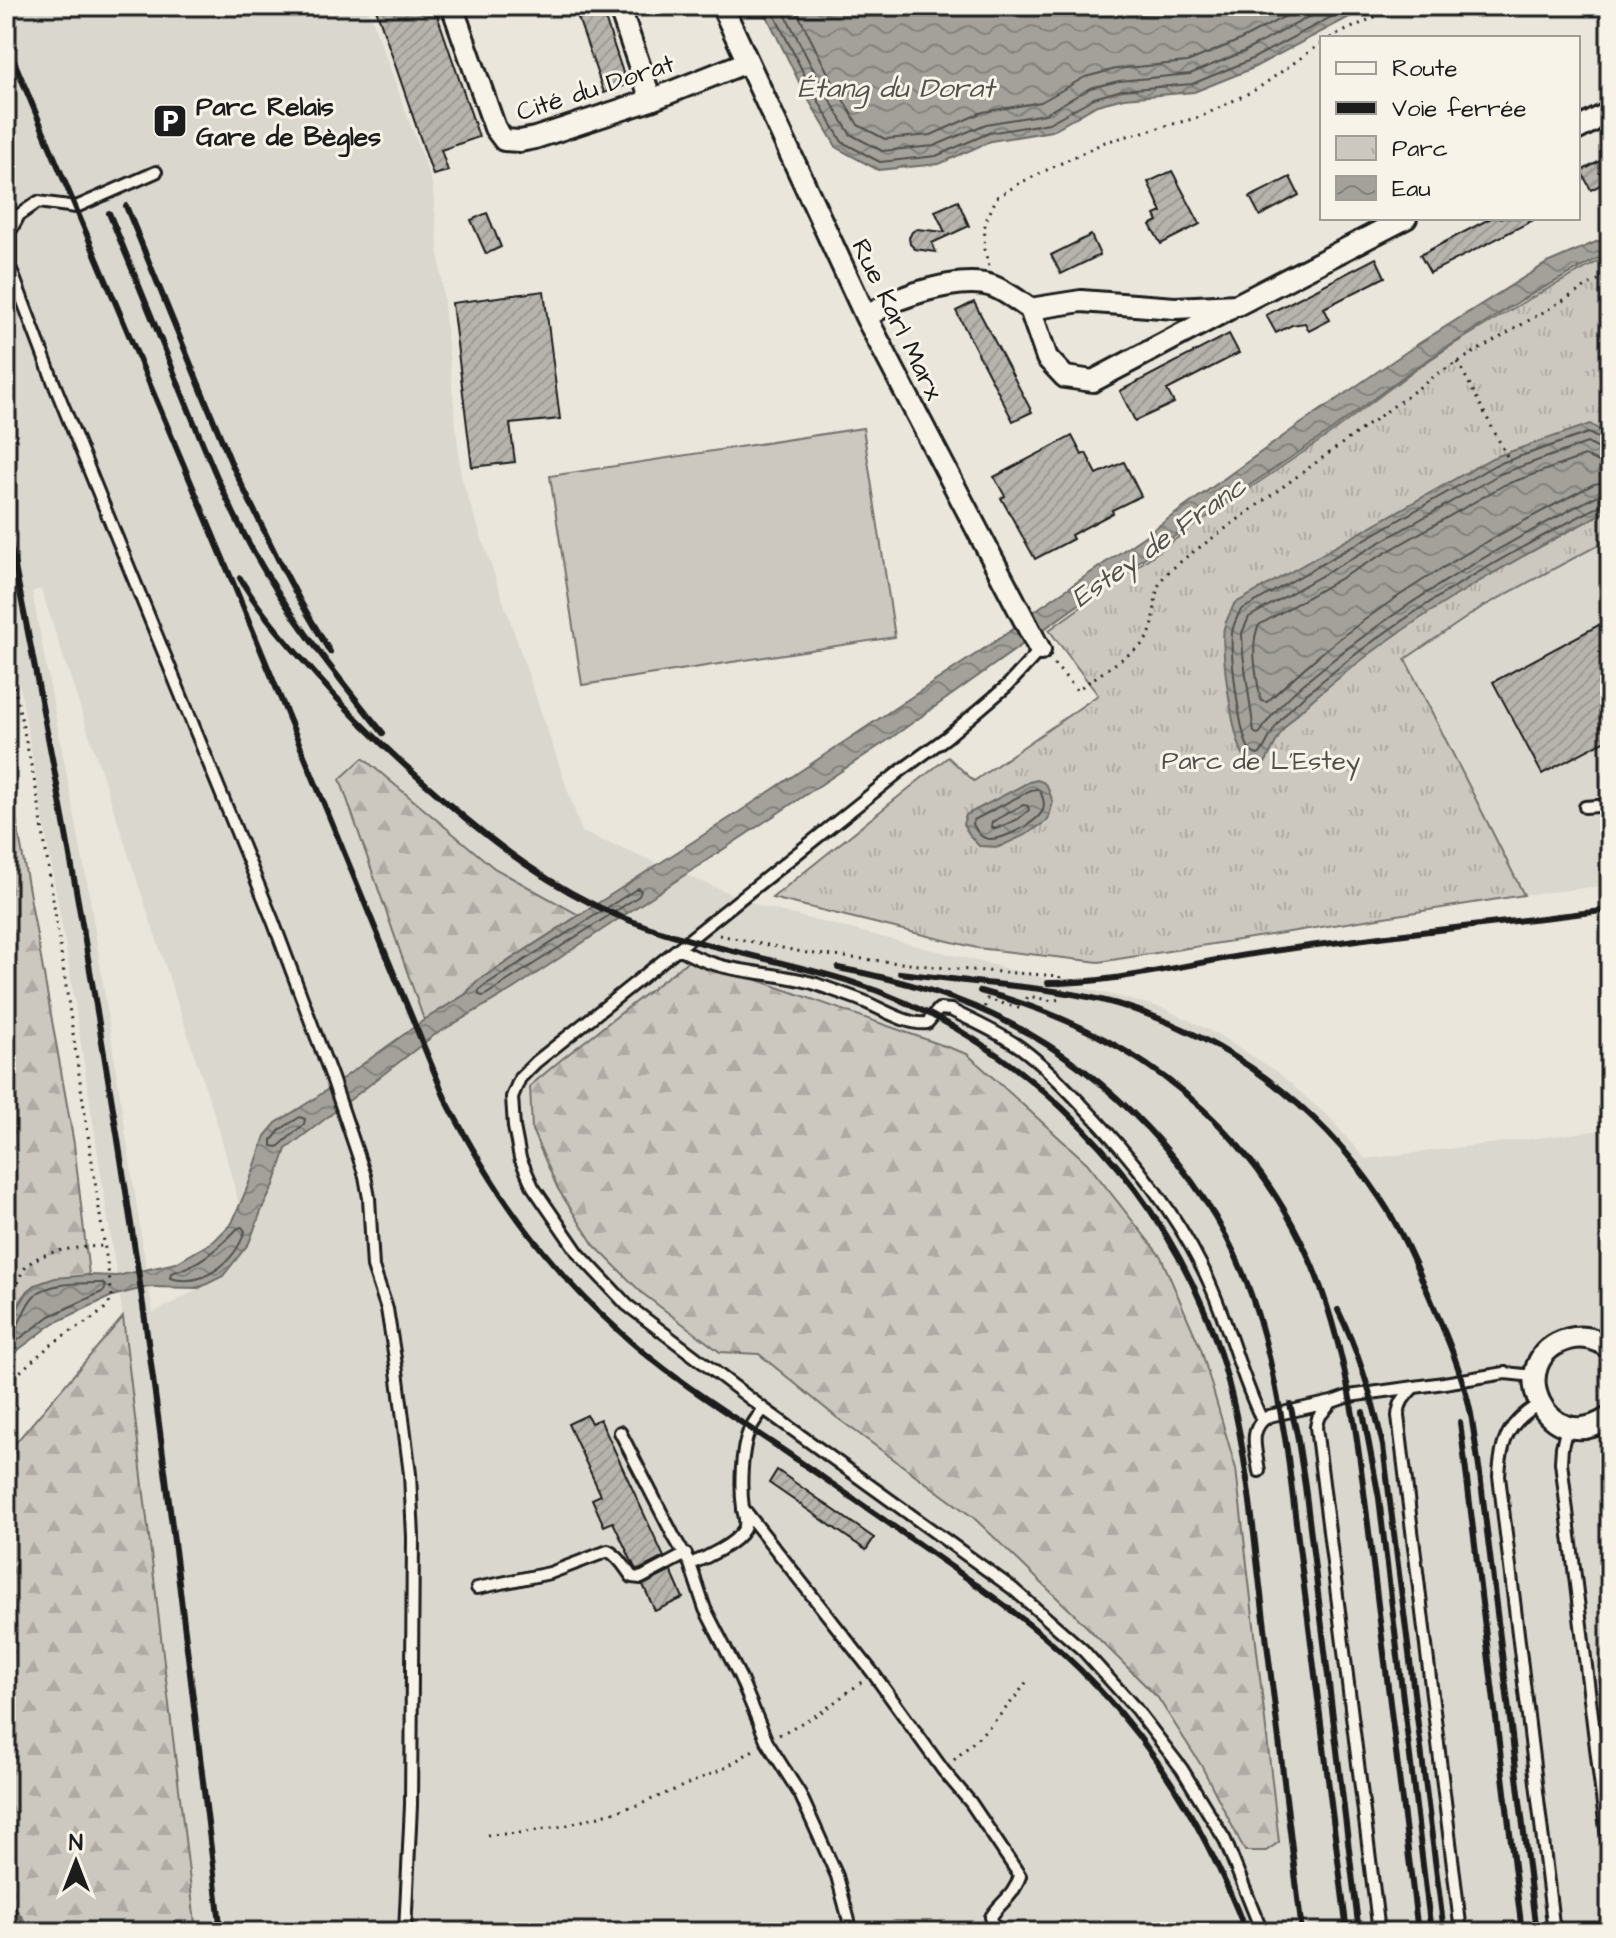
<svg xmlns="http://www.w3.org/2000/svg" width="1616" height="1938" font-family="'Architects Daughter',sans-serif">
<defs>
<pattern id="forest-firs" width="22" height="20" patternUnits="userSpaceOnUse" patternTransform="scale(2)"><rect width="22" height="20" fill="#ccc8c0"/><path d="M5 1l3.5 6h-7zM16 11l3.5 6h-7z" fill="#afaba4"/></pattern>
<pattern id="park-tufts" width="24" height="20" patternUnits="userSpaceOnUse" patternTransform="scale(2)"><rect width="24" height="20" fill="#ccc8c0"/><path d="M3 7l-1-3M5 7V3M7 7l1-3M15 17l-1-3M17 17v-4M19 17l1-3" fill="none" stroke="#afaba4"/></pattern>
<pattern id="water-waves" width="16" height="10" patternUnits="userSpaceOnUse" patternTransform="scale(2)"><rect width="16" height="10" fill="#a3a19a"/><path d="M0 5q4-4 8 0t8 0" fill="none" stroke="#84827d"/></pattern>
<pattern id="building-hatch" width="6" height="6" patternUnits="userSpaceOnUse" patternTransform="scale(2)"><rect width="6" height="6" fill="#b6b4ac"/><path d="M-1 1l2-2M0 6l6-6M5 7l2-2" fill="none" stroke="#9c9a93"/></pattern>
</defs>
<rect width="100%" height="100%" fill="#eae6dc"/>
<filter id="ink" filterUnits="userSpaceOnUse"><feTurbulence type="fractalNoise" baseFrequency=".0125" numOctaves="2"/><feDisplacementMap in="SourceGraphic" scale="16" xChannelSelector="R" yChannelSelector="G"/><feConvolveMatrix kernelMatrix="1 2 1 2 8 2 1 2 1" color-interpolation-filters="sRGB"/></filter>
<g filter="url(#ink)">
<!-- built -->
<path fill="#dad7ce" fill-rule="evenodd" d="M6,6H367L432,183L461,477L582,832L763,907L1163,1008L1215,1033L1276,1071L1330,1118L1365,1159L1610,1129V1932H196L123,1317L68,960L21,693L6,622ZM41,589L218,1126L249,1242L223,1276L153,1313L89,892L32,592ZM363,758L494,868L578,916L476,982ZM693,957L966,1054L1201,1765L1158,1698L1075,1615L974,1518L836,1417L759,1353L720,1352L642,1293L594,1245Z
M1610,539V885L1524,895L1405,659L1482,607Z"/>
<!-- grass -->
<path fill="#ccc8c0" stroke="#74726e" stroke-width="2" d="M863,428L895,637L582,685L550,476Z"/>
<!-- forest -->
<path fill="url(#forest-firs)" stroke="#74726e" stroke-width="2" d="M363,758L494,868L579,915L476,982L466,994L424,1020L340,779Z
M6,762L74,1144L89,1275L28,1291L6,1320V994L15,991L6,967Z
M693,957L967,1054L1087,1163L1161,1257L1201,1349L1236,1469L1279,1842L1266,1851H1245L1201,1765L1158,1698L1075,1615L974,1518L836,1417L759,1354L720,1352L642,1293L594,1245L558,1189L532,1130L530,1086L562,1059Z
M123,1317L196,1932H6V1454Z"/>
<!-- park -->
<path fill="url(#park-tufts)" stroke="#74726e" stroke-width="2" d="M1610,255V539L1482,607L1405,659L1524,895L1099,962L977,948L772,898L948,757L974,781L1098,695L1049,630L1191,528L1330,434L1413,371L1446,349L1527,300Z"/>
<!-- water -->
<path fill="url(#water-waves)" stroke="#6d6c68" stroke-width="2" d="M762,6H1370L1251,69L1194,92L1124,98L1097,105L1052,131L991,141L939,164L878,170L837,148L804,92Z
M1610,236V252L1523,299L1412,370L1329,432L1192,524L891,738L513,989L433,1036L286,1149L274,1185L262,1209L249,1243L223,1276L199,1288L148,1287L112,1296L54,1323L6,1359V1329L28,1291L35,1285L55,1278L89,1275L117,1276L176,1263L214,1241L232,1223L248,1186L265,1136L276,1123L314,1099L424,1020L466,994L476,982L739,812L1015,628L1036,610L1143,537L1296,427L1418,344L1547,263Z
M1590,424L1610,436V509C1518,558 1426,608 1345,673C1325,689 1303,706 1286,726C1277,737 1272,751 1265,763C1259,763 1252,764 1247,760C1233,747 1220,647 1224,628C1226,620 1231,612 1234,604L1492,458Z
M1037,780L1043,782L1047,786L1053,802L1048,820L1027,834L999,847L979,846L971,837L963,824L966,815L1029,782Z"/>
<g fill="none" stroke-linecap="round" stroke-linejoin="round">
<!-- shore -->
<path stroke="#52514e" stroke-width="2" d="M770,6L811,88L842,142L880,162L936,156L989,133L1049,123L1094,98L1122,90L1192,84L1248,61L1352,6
M781,6L820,83L850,134L882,151L934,146L986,124L1045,114L1090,88L1119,81L1190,74L1243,52L1330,6
M794,6L830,77L858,125L885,139L931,135L983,112L1041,102L1085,77L1116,69L1187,62L1238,41L1305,6
M1610,441H1604L1588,433L1495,465L1241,610C1237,617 1233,625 1232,633C1230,654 1239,728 1248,747C1251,753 1251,752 1257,755L1260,754C1267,744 1271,732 1279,722C1296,700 1321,682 1342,665C1422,601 1513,551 1603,504L1610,503
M1610,452L1601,450L1587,443L1500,474L1249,617L1242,633L1243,654L1254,732L1257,734L1260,733C1276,705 1304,683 1329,663C1412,596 1505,544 1600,494L1610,493
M1610,464L1599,462L1585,456L1504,485L1259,625C1249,644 1257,680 1261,701L1267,702C1294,677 1321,652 1351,630C1426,573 1511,527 1594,484L1610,481
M1037,789L1040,791C1043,798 1045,803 1043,810C1037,823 999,843 985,838C979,836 976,830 973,824L974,820L1031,790Z
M1023,805L1028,806L1029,810L1018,819L996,829L991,827L992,822Z
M638,888L641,891L639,896L484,996L479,995V991L482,987Z
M300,1117L305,1119L304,1124L278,1147L272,1146V1140L281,1129Z
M242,1227L245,1231C235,1262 203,1288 170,1278L171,1273C198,1266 219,1248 238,1228Z
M6,1332L16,1329C22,1318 26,1304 34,1296C49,1282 83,1283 102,1283L106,1286L104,1291L50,1316L6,1349"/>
<!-- stream -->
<path stroke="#6d6c68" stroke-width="6" d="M6,1898L30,1932"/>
</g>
<!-- building -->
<path fill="url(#building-hatch)" stroke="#1c1c1c" stroke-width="2" d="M375,6H434L479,137L441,150L448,171L433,175Z
M574,6H601L627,85L604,93Z
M1610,156V180L1591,190L1581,171Z
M1172,171L1200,224L1161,244L1150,225L1158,221L1155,215L1162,212L1148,182Z
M1290,177L1299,195L1260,216L1250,197Z
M958,201L969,226L932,243L936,252L915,249L910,244L909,238L912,232L917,229L945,232L935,211Z
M487,213L501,247L486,254L471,220Z
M1491,218H1537L1430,273L1420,255Z
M1091,235L1100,255L1061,274L1051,255Z
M1376,258L1385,277L1324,308L1330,320L1309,331L1305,323L1292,325L1276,333L1266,315Z
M544,291L560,419L510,424L515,462L472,467L452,303Z
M974,302L1032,412L1013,421L956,311Z
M1229,334L1239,353L1167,390L1174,403L1135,421L1120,391Z
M1072,436L1082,455L1086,453L1097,474L1124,462L1141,496L1112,510L1113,513L1071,535L1073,539L1035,559L1001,498L1005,496L994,477Z
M1610,619V738L1542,774L1493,682Z
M587,1415L591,1423L600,1419L664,1557L639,1570L635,1568L613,1522L604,1526L592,1499L601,1495L568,1424Z
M777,1470L874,1538L866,1550L769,1483Z
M671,1571L683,1598L655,1611L643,1585Z"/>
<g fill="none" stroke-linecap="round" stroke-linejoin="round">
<!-- lane casing -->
<g stroke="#1c1c1c" stroke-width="16">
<path id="lane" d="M156,172L76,207L38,202L19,215L10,232V267L55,386L273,921L332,1078L365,1176L369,1198L373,1267L387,1309L397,1371L410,1474L413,1537L411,1805L405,1932
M1040,650L1007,686L947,737L899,772L536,1062L520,1078L512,1097L514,1127L520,1158L533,1187L579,1254L627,1305L764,1409L1012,1588L1083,1650L1136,1709L1182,1769L1225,1840L1262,1932
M1585,807L1610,805
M679,948C719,975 771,970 816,984C832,990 848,995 863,1001C880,1008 909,1026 927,1023L939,1009L951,1010C974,1022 1000,1033 1021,1048C1044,1065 1064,1086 1083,1106C1129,1154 1172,1207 1202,1267C1227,1316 1238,1371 1262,1420
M1413,1388C1404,1397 1399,1403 1398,1416L1461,1932
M1332,1402L1318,1418L1316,1427L1379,1932
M1539,1404C1508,1423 1501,1440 1499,1476L1554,1932
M764,1409C758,1416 753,1423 749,1431C741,1451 740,1487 743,1508L873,1673L943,1770L971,1803L1020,1876C1013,1898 1001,1901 991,1917L995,1932
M1567,1427L1562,1447L1561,1462L1610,1862
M620,1432L674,1537L690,1564C706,1558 736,1544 744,1529C747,1523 745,1517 743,1510
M1259,1471C1256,1450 1247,1428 1269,1416L1332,1402L1349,1396L1444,1383L1505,1373L1534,1376
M690,1564L705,1609L740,1677L767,1742L800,1794L837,1876L852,1932
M477,1588L550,1573L608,1551C619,1556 625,1568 632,1577L641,1578L686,1554"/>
</g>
<!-- street casing -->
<g stroke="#1c1c1c" stroke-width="26">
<path id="street" d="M452,6L495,128L504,140L520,141L535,138L651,100L747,62
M619,6L651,100
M722,6L866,317L1040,650
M1578,129L1610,112
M1030,309L1047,358L1065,377L1093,381L1229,309
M866,317C878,310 891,301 905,297C929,288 968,278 992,286C1006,291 1018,301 1030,309L1081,301L1175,308L1237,305L1406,218
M1610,1349C1599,1339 1583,1335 1569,1339C1500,1358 1546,1462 1610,1417"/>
</g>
<!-- path -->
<path stroke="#1c1c1c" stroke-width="3" stroke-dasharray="2 6" stroke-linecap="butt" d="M1330,38L1398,6
M989,266L984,249L985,223L997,197L1022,182L1105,142L1200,117L1257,89L1322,43
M1458,362L1510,462
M6,647L38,798L112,1296C108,1315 73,1328 59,1339C40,1353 23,1369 6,1385
M1054,664L1077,690L1138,648C1160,629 1151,610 1158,587C1163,574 1175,567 1185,558L1439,373L1610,273
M719,935L807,953L956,969L1060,976L1059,999L1053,1001L1028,996L1022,1009L987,999L984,1009
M6,1313C14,1298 16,1279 26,1267C41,1249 82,1247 104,1246
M779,1735L820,1713L863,1681
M954,1760C981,1735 1006,1712 1027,1681
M487,1835L520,1833L564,1826L641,1804L723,1769L755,1749"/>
<!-- lane -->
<use href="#lane" stroke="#f7f3e8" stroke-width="10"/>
<!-- street -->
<use href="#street" stroke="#f7f3e8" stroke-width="20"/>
<!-- rail -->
<path stroke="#1c1c1c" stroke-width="6" d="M6,42L234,585L445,1098C491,1188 542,1261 617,1329C667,1376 726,1412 783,1450C834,1485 886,1521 937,1557C993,1596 1049,1635 1096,1686C1163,1757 1211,1841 1246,1932
M126,206L232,465L277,557L300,601L330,652
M109,213C133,271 157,329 180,388C202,442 224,498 252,549C289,616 335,674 383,733
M6,522C56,768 100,1015 137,1263C169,1486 194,1709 221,1932
M240,578C259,611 284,639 309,667C351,716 395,758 444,800C497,846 551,887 616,915C692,947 774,957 852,982C1007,1032 1140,1159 1203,1307C1243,1401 1250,1503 1262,1603C1276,1713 1289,1822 1302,1932
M838,968C898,979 958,996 1011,1024C1109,1074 1202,1171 1243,1273C1266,1330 1277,1390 1287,1450L1347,1932
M900,973L968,981
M956,980C1009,986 1065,989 1117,1004C1224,1036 1318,1104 1380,1198C1401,1229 1416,1265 1431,1300C1447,1337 1463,1375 1471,1414C1474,1434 1477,1454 1480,1474L1536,1932
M1048,983C1119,983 1189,963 1259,953C1375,936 1493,924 1610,910
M980,991C1152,1036 1282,1148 1332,1322C1356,1403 1363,1488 1374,1572C1389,1692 1403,1812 1418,1932
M1338,1310C1359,1353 1373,1399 1383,1446L1444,1932
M1290,1404L1297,1434L1305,1486L1359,1932
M1363,1412L1379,1498L1431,1932
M1460,1422L1522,1932"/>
</g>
</g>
<!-- icons -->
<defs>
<g id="parking-square" transform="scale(1.8)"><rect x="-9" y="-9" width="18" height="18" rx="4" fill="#1c1c1c" stroke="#f7f3e8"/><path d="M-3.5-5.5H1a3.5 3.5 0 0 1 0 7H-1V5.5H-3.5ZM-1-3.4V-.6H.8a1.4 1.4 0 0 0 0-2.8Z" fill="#fff"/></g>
</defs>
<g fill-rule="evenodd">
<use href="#parking-square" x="170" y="121"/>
</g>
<g text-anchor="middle" stroke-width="6" stroke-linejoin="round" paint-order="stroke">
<!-- street labels -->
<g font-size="26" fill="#1c1c1c" stroke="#f7f3e8">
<text transform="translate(595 87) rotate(-18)" y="9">Cité du Dorat</text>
<text transform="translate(898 319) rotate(64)" y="9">Rue Karl Marx</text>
</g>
<!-- poi labels -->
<g font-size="26" font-weight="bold" fill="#1c1c1c" stroke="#f7f3e8" text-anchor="start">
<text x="196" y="115">Parc Relais<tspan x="196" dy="30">Gare de Bègles</tspan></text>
</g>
<!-- park labels -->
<g font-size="26" fill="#51504d" stroke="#f7f3e8">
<text x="1261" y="769">Parc de L'Estey</text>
</g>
<!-- water labels -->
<g font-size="28" font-style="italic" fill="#52514e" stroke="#f7f3e8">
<text x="896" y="97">Étang du Dorat</text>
<text transform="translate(1158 541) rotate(-35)" y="10">Estey de Franc</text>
</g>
</g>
<!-- margin -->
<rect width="1616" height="1938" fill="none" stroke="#f7f3e8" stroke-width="32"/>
<rect x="16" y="16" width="1584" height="1906" fill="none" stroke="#1c1c1c" stroke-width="3" filter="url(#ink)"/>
<!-- legend -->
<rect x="1320" y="36" width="260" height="184" fill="#f7f3e8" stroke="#9f9d96" stroke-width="2"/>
<rect x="1336" y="62" width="40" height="12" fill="#f7f3e8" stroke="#9f9d96" stroke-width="2"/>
<text x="1392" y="76" font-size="24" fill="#1c1c1c">Route</text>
<rect x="1336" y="102" width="40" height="12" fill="#1c1c1c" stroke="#9f9d96" stroke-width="2"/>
<text x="1392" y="116" font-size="24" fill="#1c1c1c">Voie ferrée</text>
<rect x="1336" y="136" width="40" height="24" fill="url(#park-tufts)" stroke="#9f9d96" stroke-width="2"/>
<text x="1392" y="156" font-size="24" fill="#1c1c1c">Parc</text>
<rect x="1336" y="176" width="40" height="24" fill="url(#water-waves)" stroke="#9f9d96" stroke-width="2"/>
<text x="1392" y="196" font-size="24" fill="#1c1c1c">Eau</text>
<!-- north arrow -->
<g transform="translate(76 1862)" stroke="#f7f3e8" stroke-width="6" paint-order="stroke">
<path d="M0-6L14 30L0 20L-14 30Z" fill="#1c1c1c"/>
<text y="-12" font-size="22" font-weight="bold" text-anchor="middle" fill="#1c1c1c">N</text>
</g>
</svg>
